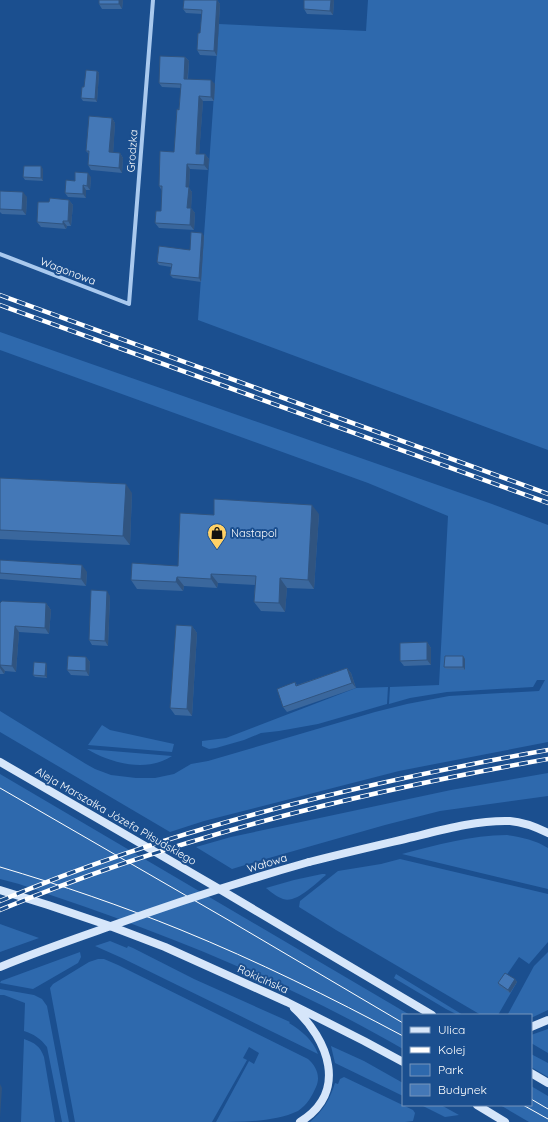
<svg xmlns="http://www.w3.org/2000/svg" width="548" height="1122" font-family="Quicksand,sans-serif">
<rect width="100%" height="100%" fill="#1b4f8f"/>
<!-- green -->
<path fill="#2e69ad" d="M368,0H548V450L198,320L219,24L366,31Z
M0,332L492,504L548,525V742L399,771L204,821L170,832L0,732V711L86,764L95,769L111,775L136,778H155L174,774L191,764L208,761L375,712L407,704L449,696L539,691L545,680H537L533,687L447,692L410,698L389,704L390,687L439,685L448,516L368,483L0,350Z
M388,687L387,704L318,724L279,731L261,733L244,740L216,748L209,749L202,746V741L226,738L356,688Z
M102,725L110,730L174,744L172,752L88,745Z
M87,749L172,756C147,773 110,763 87,749Z
M548,773V796L440,811L385,825L262,860L232,869L196,847L231,837L451,790Z
M0,774L410,1015H403V1049C322,1002 235,963 148,930C105,913 62,899 19,884L0,879Z
M507,835C521,837 536,840 548,848V889L402,854C437,845 471,835 507,835Z
M400,859L548,894V942L529,964L519,957L499,986L517,982L498,1015H481L336,930L299,907L300,901L338,871L381,864Z
M322,874H325L326,875C316,883 296,904 283,899C277,897 271,892 266,888L294,880Z
M0,924L39,938L0,952Z
M110,941L127,948L128,946L133,948L194,979L290,1022L289,1023C302,1031 313,1040 318,1054L122,958L95,946Z
M80,952L81,957L78,963L33,989L0,983L1,981Z
M548,952V1010L531,1018V1015H508V1014L534,966Z
M98,959H104L118,965L308,1059C316,1066 321,1076 316,1087C312,1096 307,1105 298,1111C275,1122 242,1122 216,1122L249,1061L254,1064L259,1053L249,1047L243,1058L247,1060L212,1122H75L50,988L53,984L89,962Z
M396,974L463,1015H458L446,1009L394,978Z
M0,989L34,995L42,999L47,1006L69,1122H62L47,1047C41,1039 34,1034 24,1031L25,1003L4,995H0Z
M548,1029V1053L531,1043V1035Z
M24,1039C35,1043 40,1046 44,1057L55,1122H21Z
M331,1046L364,1061L403,1083V1096L335,1063Z
M531,1054L548,1063V1077L531,1067Z
M344,1077L413,1110L415,1113L413,1121L405,1122H310C323,1111 330,1099 335,1083L338,1084L340,1079Z
M531,1086L548,1096V1122H529L500,1105H531Z
M421,1105H441L459,1115L445,1117Z"/>
<g fill="none" stroke-linecap="round" stroke-linejoin="round">
<!-- street -->
<path stroke="#a9c9ee" stroke-width="4" d="M0,254L129,304L153,0"/>
<!-- secondary -->
<path stroke="#d6e6fa" stroke-width="8" d="M0,762L221,890L432,1015
M309,862C344,853 379,845 413,837C445,829 478,820 510,821C523,822 536,827 548,833
M0,890L48,905L110,926L165,947L287,1002L364,1041L403,1062
M294,1008C328,1039 349,1092 300,1122
M531,1027L548,1020
M531,1073L548,1083
M477,1105L505,1122"/>
<!-- tram -->
<path stroke="#fff" stroke-width="1" d="M0,788L230,921L403,1023
M0,867C61,885 122,906 181,930C257,961 330,997 403,1036
M531,1099L548,1109
M523,1105L548,1119"/>
<!-- rail casing -->
<g stroke="#fff" stroke-width="4.5">
<path id="rail" d="M0,295L548,494
M0,305L548,503
M0,901C175,827 362,783 548,750
M0,910C175,837 361,792 548,759"/>
</g>
<!-- rail -->
<use href="#rail" stroke="#1b4f8f" stroke-width="3" stroke-dasharray="9" stroke-linecap="butt"/>
<!-- secondary-bridge -->
<path stroke="#d6e6fa" stroke-width="8" d="M0,967C36,952 74,939 111,926C177,902 242,881 309,862"/>
</g>
<!-- wall -->
<path fill="#3a679d" d="M123,0L122,9H102L99,4Z
M217,0L220,4L217,56L200,55L197,50L200,33L202,14L186,13L183,9Z
M304,0H334L333,15L307,14L304,9Z
M185,57L189,61L188,79L215,84L214,101H203L199,154H205L209,159L208,170L190,169L189,188L192,192L191,208L195,213L194,230L159,228L155,223L161,211L162,191L159,186L174,152L181,88L162,87L159,83Z
M97,71L99,73L97,102L83,101L81,98L84,87Z
M112,118L115,123L113,153H120L123,158L122,173L91,170L88,165L89,154L86,151Z
M43,169V181L25,180L23,177Z
M91,177L90,190H86V198L68,197L65,193L75,181Z
M0,191L27,197L26,215L2,214L0,212Z
M69,200L73,205L71,226H67L66,229L41,227L37,222L49,202Z
M204,236L201,282L173,278L170,275L171,267L159,265L157,262L190,250Z
M0,478L132,493L130,545L0,539Z
M319,514L314,589L287,588L285,612L261,611L254,602L255,585L218,583L217,588L184,586L183,591L137,589L131,580L178,566L214,515Z
M0,560L87,572L86,586L0,579Z
M110,596L108,646L92,645L89,640Z
M0,603H46L51,610L49,634L19,632L16,672L5,671L4,674H0Z
M192,626L197,633L192,716L175,715L170,708Z
M427,642L431,648V665L404,666L400,661Z
M463,656L465,659V670L446,669L444,667Z
M86,657L90,662L89,676L71,675L67,670Z
M47,665V678L35,677L33,675Z
M347,668L351,673L356,688L287,712L283,707L295,682L297,685Z
M515,979L517,982L510,993L499,986L498,983Z"/>
<!-- shaded-wall -->
<path fill="#305480" d="M119,0H123L122,9L119,4Z
M217,0L220,4L217,56L214,51Z
M331,0H334L333,15L330,11Z
M185,57L189,61L187,83L184,79Z
M97,71L99,73L97,102L95,99Z
M211,80L215,84L214,101L211,97Z
M199,96L203,101L199,158L196,154Z
M112,118L115,123L113,157L109,152Z
M120,153L123,158L122,173L119,168Z
M205,154L209,159L208,170L204,165Z
M187,164L190,169L189,188L192,192L191,212L187,208L186,187Z
M41,166L43,169V181L41,178Z
M88,173L91,177L90,190L87,186Z
M83,185L86,190V198L83,194Z
M23,192L27,197L26,215L22,210Z
M69,200L73,205L71,226L68,221Z
M191,208L195,213L194,230L190,225Z
M63,221L67,226L66,229L63,224Z
M202,233L204,236L201,282L199,278Z
M126,484L132,493L130,545L123,536Z
M312,505L319,514L314,589L308,580Z
M82,565L87,572L86,586L81,579Z
M211,574L218,583L217,588L211,579Z
M177,577L184,586L183,591L176,582Z
M280,578L287,588L285,612L279,603Z
M107,591L110,596L108,646L105,641Z
M46,603L51,610L49,634L45,628Z
M15,626L19,632L16,672L12,666Z
M192,626L197,633L192,716L187,709Z
M427,642L431,648V665L427,660Z
M463,656L465,659V670L463,667Z
M86,657L90,662L89,676L86,671Z
M46,663L47,665V678L45,676Z
M0,665L5,671L4,674L0,668Z
M347,668L351,673L356,688L352,683Z
M515,979L517,982L510,993L508,990Z
M0,1084L2,1088L0,1118Z"/>
<!-- building -->
<path fill="#4478b7" stroke="#305480" d="M99,0H119V4H99Z
M184,0H217L214,51L197,50L198,33H200L202,10L183,9Z
M304,0H331L330,11L304,9Z
M160,56L185,57L184,79L211,80V97L199,96L196,154H205L204,165L187,164L186,187H189L187,208H191L190,225L155,223L156,211H161L162,186H159L160,151L174,152L177,109L179,110L181,84L159,83Z
M86,70L97,71L95,99L81,98L82,87H84Z
M89,116L112,118L109,152L120,153L119,168L88,165L89,151H86Z
M24,166H41V178L23,177Z
M75,172L88,173L87,186L83,185V194L65,193L66,180L75,181Z
M0,191L23,192L22,210L0,209Z
M50,198L69,200L68,221H63V224L37,222L38,202H49Z
M191,232L202,233L199,278L170,275L172,264L157,262L159,246L190,250Z
M0,478L126,484L123,536L0,530Z
M214,499L312,505L308,580L280,578L279,603L254,602L256,576L211,574V579L177,577L176,582L131,580L132,563L178,566L180,513L214,515Z
M0,560L82,565L81,579L0,573Z
M91,590L107,591L105,641L89,640Z
M2,601L46,603L45,628L15,626L12,666L0,665V668V603Z
M176,625L192,626L187,709L170,708Z
M427,642V660L400,661V643Z
M68,656L86,657V671L67,670Z
M445,656H463V667H444Z
M34,662L46,663L45,676L33,675Z
M347,668L352,683L283,707L277,689L295,682L296,686Z
M505,973L515,979L508,990L498,983Z"/>
<!-- icons -->
<defs>
<g id="shop-pin" transform="scale(1)"><path d="M0 17L-7.5 6A9.5 9.5 0 1 1 7.5 6Z" fill="#ffd166" stroke="#1b4f8f"/><path d="M-5-2.5h2.3a2.7 3.5 0 0 1 5.4 0H5L5.5 6h-11ZM-1.5-2.5h3a1.5 2.3 0 0 0-3 0Z" fill="#111"/></g>
</defs>
<g fill-rule="evenodd">
<use href="#shop-pin" x="217" y="533"/>
</g>
<g text-anchor="middle" stroke-width="4" stroke-linejoin="round" paint-order="stroke">
<!-- street labels -->
<g font-size="11" fill="#fff" stroke="#1b4f8f">
<text transform="translate(132 151) rotate(-86)" y="4">Grodzka</text>
<text transform="translate(68 271) rotate(21)" y="4">Wagonowa</text>
<text transform="translate(116 816) rotate(30)" y="4">Aleja Marszałka Józefa Piłsudskiego</text>
<text transform="translate(267 863) rotate(-17)" y="4">Wałowa</text>
<text transform="translate(263 979) rotate(24)" y="4">Rokicińska</text>
</g>
<!-- poi labels -->
<g font-size="11" fill="#fff" stroke="#1b4f8f" text-anchor="start">
<text x="231" y="537">Nastapol</text>
</g>
</g>
<!-- legend -->
<rect x="402" y="1014" width="130" height="92" fill="#1b4f8f" stroke="#7695bc"/>
<rect x="410" y="1027" width="20" height="6" fill="#d6e6fa" stroke="#7695bc"/>
<text x="438" y="1034" font-size="12" fill="#ffffff">Ulica</text>
<rect x="410" y="1047" width="20" height="6" fill="#ffffff" stroke="#7695bc"/>
<text x="438" y="1054" font-size="12" fill="#ffffff">Kolej</text>
<rect x="410" y="1064" width="20" height="12" fill="#2e69ad" stroke="#7695bc"/>
<text x="438" y="1074" font-size="12" fill="#ffffff">Park</text>
<rect x="410" y="1084" width="20" height="12" fill="#4478b7" stroke="#7695bc"/>
<text x="438" y="1094" font-size="12" fill="#ffffff">Budynek</text>
</svg>
